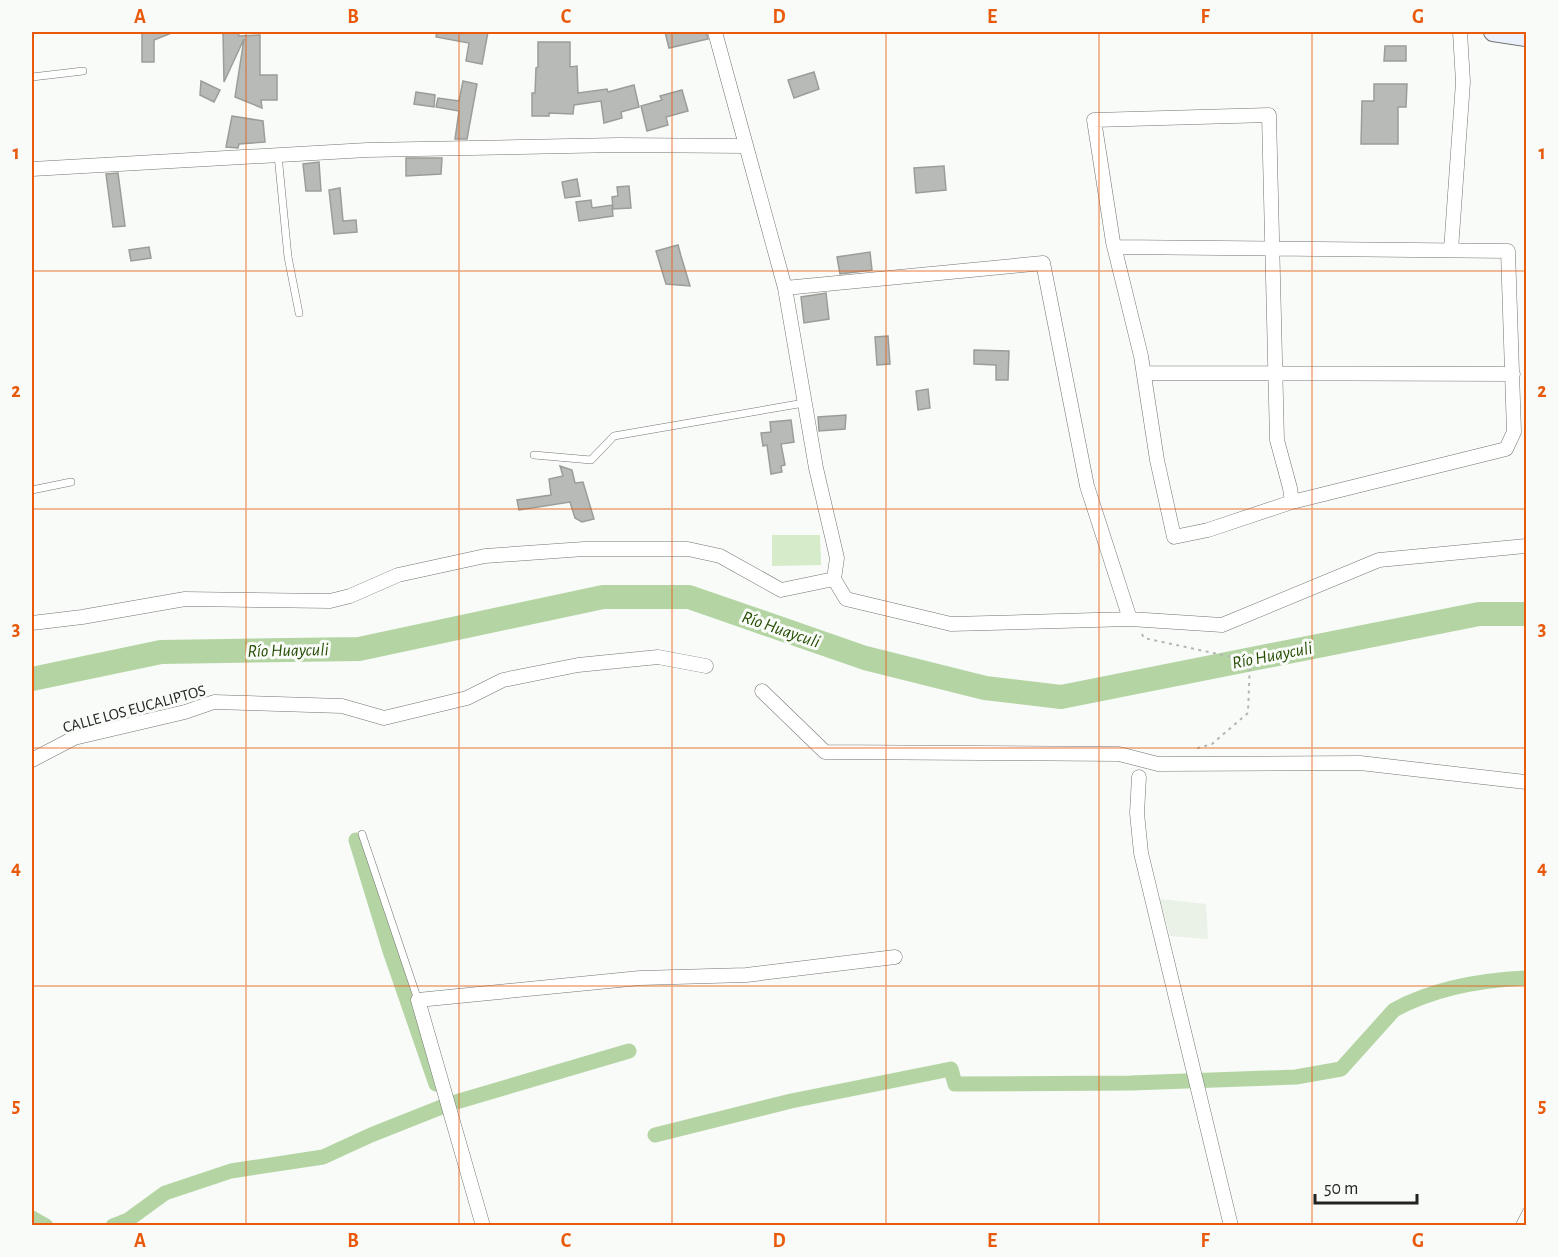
<svg xmlns="http://www.w3.org/2000/svg" width="1558" height="1257" font-family="'Alegreya Sans',sans-serif">
<rect width="100%" height="100%" fill="#f8fbf7"/>
<!-- built -->
<path fill="#eaf1e7" d="M1160,899L1206,904L1208,939L1170,936Z"/>
<!-- green -->
<path fill="#d5ebca" d="M772,535H820L821,565L772,566Z"/>
<g fill="none" stroke-linecap="round" stroke-linejoin="round">
<!-- canal -->
<path stroke="#b4d5a3" stroke-width="15" d="M356,840L390,951L436,1084
M456,1102L629,1051
M655,1135L791,1101L951,1069L955,1084L1131,1083L1296,1077L1341,1069L1394,1010C1434,988 1482,980 1526,978
M32,1218L46,1226
M113,1226L128,1220L165,1193L231,1171L323,1157L371,1135L444,1106"/>
<!-- river -->
<path stroke="#b4d5a3" stroke-width="24" d="M32,679L161,652L359,649L603,597H689L865,658L985,688L1061,697L1479,614H1526"/>
</g>
<!-- building -->
<path fill="#b8bab7" stroke="#9b9d99" stroke-width="1.5" d="M142,32H174L154,40V62H142Z
M223,32H238L239,36L260,35V75H277V100H261L262,108L235,97L244,39L224,82Z
M437,32H488L482,64L466,61L469,43L436,37Z
M665,32H706L708,39L669,48Z
M538,42H570V67L577,66L578,93L607,89L608,92L634,85L639,107L621,112L622,118L604,123L601,101L574,105L573,114L549,113V116H532V93H535L536,68L538,67Z
M1385,46H1406V61H1384Z
M814,72L819,89L794,98L788,80Z
M201,81L220,90L214,102L200,95Z
M463,81L477,84L467,139H455L459,111L436,107L438,98L459,101Z
M1374,84H1407L1406,107H1398V144H1361L1362,101H1374Z
M682,90L688,111L666,117L668,125L647,131L641,106L662,100L660,96Z
M416,92L435,95L434,107L414,104Z
M232,116L263,121L265,142L239,144L238,148L226,147Z
M406,158H442L441,174L406,176Z
M319,162L321,191H306L303,164Z
M944,166L946,190L916,193L914,168Z
M118,173L125,226L113,227L106,174Z
M577,179L580,196L565,198L562,182Z
M629,186L631,208L613,209L612,197L618,196L617,187Z
M340,188L343,221L356,220L357,232L334,234L329,190Z
M591,200L592,208L612,205L613,216L579,221L576,202Z
M678,245L681,256L690,286L666,284L656,251Z
M149,247L151,258L131,261L129,250Z
M870,252L872,270L840,274L837,257Z
M826,293L829,319L804,323L801,297Z
M888,336L890,364L877,365L875,337Z
M974,350L1009,351L1008,380H996V365L974,364Z
M928,389L930,408L918,410L916,391Z
M846,415L845,429L819,431L818,417Z
M791,420L794,442L781,444L785,465L781,466L782,472L771,474L767,445L763,446L761,433L771,432L770,422Z
M560,466L572,470L575,483L583,482L594,519L582,522L575,518L570,502L519,510L517,500L551,495L549,479L563,476Z"/>
<g fill="none" stroke-linecap="round" stroke-linejoin="round">
<!-- lane casing -->
<g stroke="#737571" stroke-width="8">
<path id="lane" d="M32,77L83,71
M278,155L288,257L299,313
M534,455L591,460L614,436L804,403
M32,490L71,482
M362,834L418,1000
M1519,1226L1526,1212"/>
</g>
<!-- street casing -->
<g stroke="#737571" stroke-width="15">
<path id="street" d="M32,169L367,150L618,145L745,146
M1114,247L1508,251L1514,432L1506,449L1292,502L1208,530L1174,537L1157,460L1141,356L1113,242L1094,120L1269,115L1277,440L1290,488L1292,502
M1451,250L1463,82L1460,32
M785,288L1043,263L1087,486L1130,619
M1144,373L1513,374
M834,579L846,599L951,624L1130,619L1222,625L1379,560L1526,546
M32,623L82,617L185,599L330,601L350,596L398,575L485,556L584,549H688L720,556L781,590L834,579L837,558L816,468L785,288L715,32
M762,691L825,752L1119,754L1158,764L1360,763L1526,782
M32,760L74,738L185,712L214,702L342,706L384,718L467,698L503,680L578,665L658,657L706,666
M1139,777L1137,813L1141,853L1231,1226
M483,1226L418,1000L640,978L746,975L895,957"/>
</g>
<!-- secondary casing -->
<g stroke="#737571" stroke-width="20">
<path id="secondary" d="M1493,32L1526,37"/>
</g>
<!-- path -->
<path stroke="#b4b6b3" stroke-width="2" stroke-dasharray="3 4.5" stroke-linecap="butt" d="M1142,634L1144,638L1250,661L1248,713L1212,744L1195,749"/>
<!-- lane -->
<use href="#lane" stroke="#fff" stroke-width="7"/>
<!-- street -->
<use href="#street" stroke="#fff" stroke-width="14"/>
<!-- secondary -->
<use href="#secondary" stroke="#ecf0fc" stroke-width="18"/>
</g>
<!-- grid -->
<path fill="none" stroke="#e8590c" stroke-width="1.5" stroke-opacity="0.55" d="M246,32V1226M459,32V1226M672,32V1226M886,32V1226M1099,32V1226M1312,32V1226M32,271H1526M32,509H1526M32,748H1526M32,986H1526"/>
<g text-anchor="middle" stroke-width="6" stroke-linejoin="round" paint-order="stroke">
<!-- street labels -->
<g font-size="16" fill="#222322" stroke="#f8fbf7">
<text transform="translate(134 708) rotate(-15)" y="6">CALLE LOS EUCALIPTOS</text>
</g>
<!-- water labels -->
<g font-size="18" font-style="italic" fill="#254c02" stroke="#f8fbf7">
<text transform="translate(781 629) rotate(19)" y="6">Río Huayculi</text>
<text transform="translate(288 650) rotate(-1)" y="6">Río Huayculi</text>
<text transform="translate(1272 655) rotate(-11)" y="6">Río Huayculi</text>
</g>
</g>
<!-- border -->
<rect width="1558" height="1257" fill="none" stroke="#f8fbf7" stroke-width="66"/>
<!-- scale -->
<path d="M1315 1194v9h102v-9" fill="none" stroke="#222322" stroke-width="3"/>
<text x="1324" y="1194" font-size="18" fill="#222322" stroke="#f8fbf7" stroke-width="4.5" paint-order="stroke">50 m</text>
<rect x="33" y="33" width="1492" height="1191" fill="none" stroke="#e8590c" stroke-width="2"/>
<g font-size="20" text-anchor="middle" font-weight="bold" fill="#e8590c">
<text x="140" y="23">A</text>
<text x="353" y="23">B</text>
<text x="566" y="23">C</text>
<text x="779" y="23">D</text>
<text x="992" y="23">E</text>
<text x="1205" y="23">F</text>
<text x="1418" y="23">G</text>
<text x="16" y="159">1</text>
<text x="1542" y="159">1</text>
<text x="16" y="397">2</text>
<text x="1542" y="397">2</text>
<text x="16" y="635">3</text>
<text x="1542" y="635">3</text>
<text x="16" y="874">4</text>
<text x="1542" y="874">4</text>
<text x="16" y="1112">5</text>
<text x="1542" y="1112">5</text>
<text x="140" y="1247">A</text>
<text x="353" y="1247">B</text>
<text x="566" y="1247">C</text>
<text x="779" y="1247">D</text>
<text x="992" y="1247">E</text>
<text x="1205" y="1247">F</text>
<text x="1418" y="1247">G</text>
</g>
</svg>
